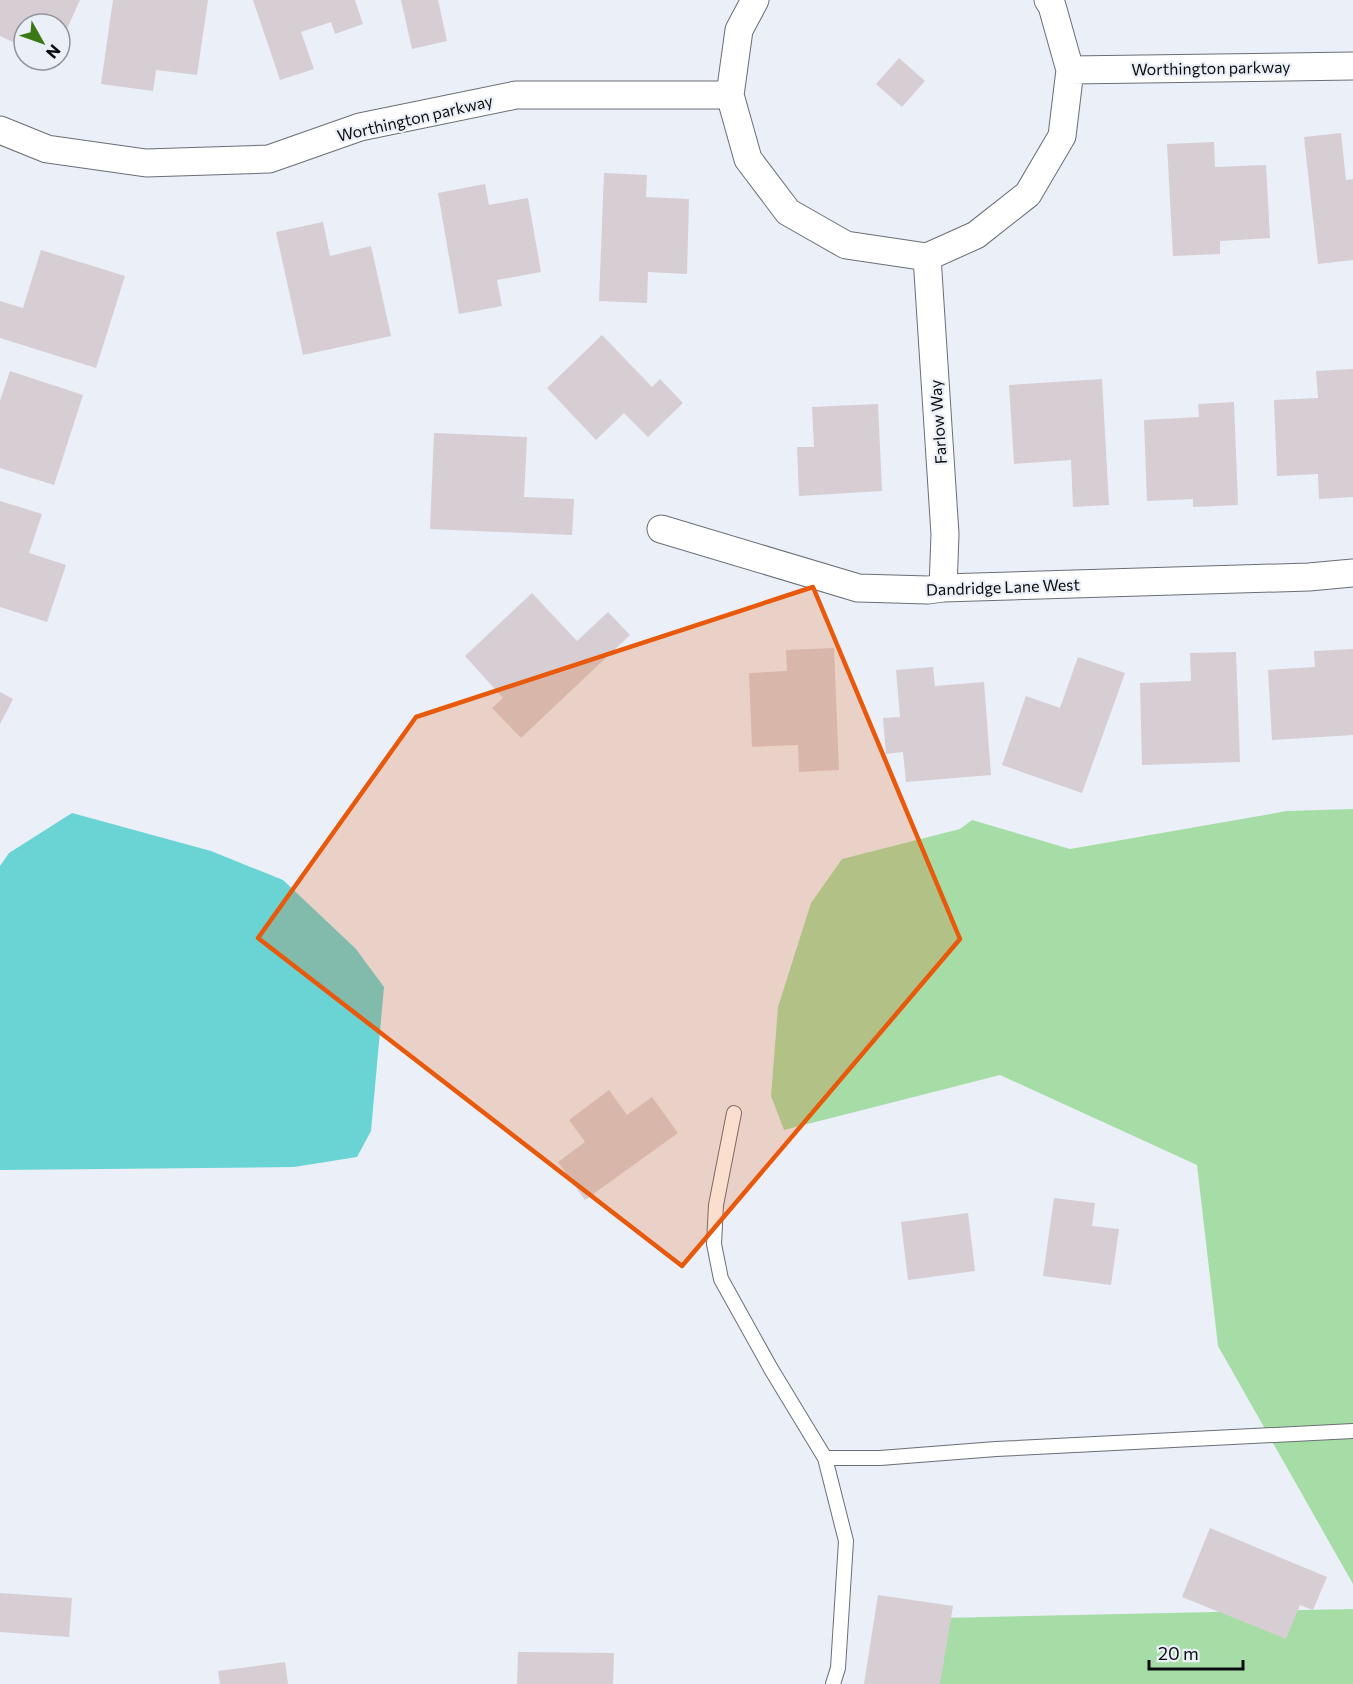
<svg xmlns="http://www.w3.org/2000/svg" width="1353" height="1684" font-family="Commissioner,sans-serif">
<rect width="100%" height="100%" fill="#ebeff7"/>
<!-- green -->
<path fill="#a6dda7" d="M1353,809V1584L1218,1346L1197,1165L1000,1075L784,1130L771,1096L778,1007L811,903L842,859L960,829L972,820L1070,849L1287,811Z
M1353,1609V1684H874L896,1619Z"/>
<!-- water -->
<path fill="#6ad4d5" d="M72,813L211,851L283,880L356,949L384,987L371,1131L357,1157L294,1167L0,1170V866L9,853Z"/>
<!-- building -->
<path fill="#d6ced3" d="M0,0H80L60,44V24H24V47L0,36Z
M113,0H208L197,75L156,70L153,91L101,84Z
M253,0H355L363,24L335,34L331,22L301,32L314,69L280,80Z
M401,0H438L447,41L412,49Z
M899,58L925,81L902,107L876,84Z
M1341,133L1346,180L1353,179V260L1318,264L1304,137Z
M1214,142L1215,167L1266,165L1270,238L1220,241V254L1173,256L1167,144Z
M604,173L647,175L646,197L689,199L687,274L648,272L647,303L599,301Z
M485,184L489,205L528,198L541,272L497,280L502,306L459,314L438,193Z
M323,222L330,256L371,246L391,336L303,355L276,232Z
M41,250L125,276L96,368L0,338V301L23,308Z
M602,335L652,387L660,379L683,403L648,437L624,413L596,440L547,388Z
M1353,369V497L1319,499L1318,474L1277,476L1274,400L1318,398L1316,371Z
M10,371L83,395L54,485L0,468V401Z
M1102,379L1109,505L1073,507L1071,460L1014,464L1009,385Z
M1234,402L1238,505L1193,507V499L1147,501L1144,420L1199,417L1198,404Z
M878,404L882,491L799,496L797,447H814L812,407Z
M434,433L527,437L524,497L574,499L572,535L430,529Z
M0,501L42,514L29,553L66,565L47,622L0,607Z
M532,593L577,641L608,612L630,635L521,738L492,708L503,698L465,656Z
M834,648L839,770L799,772L798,745L752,747L749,673L787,671L786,650Z
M1353,649V735L1272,740L1268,670L1315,667L1314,651Z
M1236,652L1240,762L1142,765L1140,683L1191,681L1190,653Z
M1078,657L1125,673L1082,793L1002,765L1026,696L1060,708Z
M933,667L935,686L984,682L991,775L906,782L903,752L886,754L883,718L900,717L896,670Z
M0,692L13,699L0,724Z
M609,1090L627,1115L652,1097L678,1133L585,1200L558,1162L585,1142L569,1120Z
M1054,1198L1095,1203L1092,1226L1119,1229L1111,1285L1043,1276Z
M968,1213L975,1271L908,1280L901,1222Z
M1210,1528L1327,1577L1313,1610L1300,1605L1286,1639L1182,1597Z
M0,1593L72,1598L69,1637L0,1632Z
M878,1595L953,1606L940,1684H864Z
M518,1652L614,1653L613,1684H517Z
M285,1662L288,1684H220L218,1671Z"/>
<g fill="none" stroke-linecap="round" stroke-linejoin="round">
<!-- lane casing -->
<g stroke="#6a6e74" stroke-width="16">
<path id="lane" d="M734,1113L716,1205L714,1244L721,1279L771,1369L825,1458L846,1541L838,1668L833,1684
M825,1458H880L996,1449L1353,1431"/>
</g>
<!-- street casing -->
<g stroke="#6a6e74" stroke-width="29">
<path id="street" d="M755,0L739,30L730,95L748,159L788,212L846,245L927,257L976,235L1028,194L1062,136L1070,70L1052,6L1048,0
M1070,70L1353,66
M0,130L47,149L146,163L269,159L360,127L516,95H730
M927,257L945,534L943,588
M661,529L858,588L928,590L943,588L1309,577L1353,573"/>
</g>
<!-- lane -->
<use href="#lane" stroke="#fff" stroke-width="14"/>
<!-- street -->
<use href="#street" stroke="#fff" stroke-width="27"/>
</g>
<!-- marked area -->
<path fill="#e8590c" fill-opacity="0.2" stroke="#e8590c" stroke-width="4.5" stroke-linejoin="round" d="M813,587L960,939L682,1266L258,938L416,717Z"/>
<g text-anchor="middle" stroke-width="4.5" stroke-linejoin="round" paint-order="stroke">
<!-- street labels -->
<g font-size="16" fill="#0b0d0f" stroke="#ebeff7">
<text transform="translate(1211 68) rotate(-1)" y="6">Worthington parkway</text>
<text transform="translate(415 118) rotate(-13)" y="6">Worthington parkway</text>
<text transform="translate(938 422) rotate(-94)" y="6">Farlow Way</text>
<text transform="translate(1003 587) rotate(-2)" y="6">Dandridge Lane West</text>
</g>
</g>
<!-- north arrow -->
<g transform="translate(42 42) rotate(130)"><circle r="28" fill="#ebeff7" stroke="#91959a" stroke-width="1.5"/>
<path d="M0-4.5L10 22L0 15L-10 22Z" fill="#397815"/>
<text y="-9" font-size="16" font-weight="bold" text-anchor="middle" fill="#0b0d0f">N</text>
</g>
<!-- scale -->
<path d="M1149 1660v9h94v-9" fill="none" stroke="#0b0d0f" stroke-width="3"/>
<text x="1158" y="1660" font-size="18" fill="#0b0d0f" stroke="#ebeff7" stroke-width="4.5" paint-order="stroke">20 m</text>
</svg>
